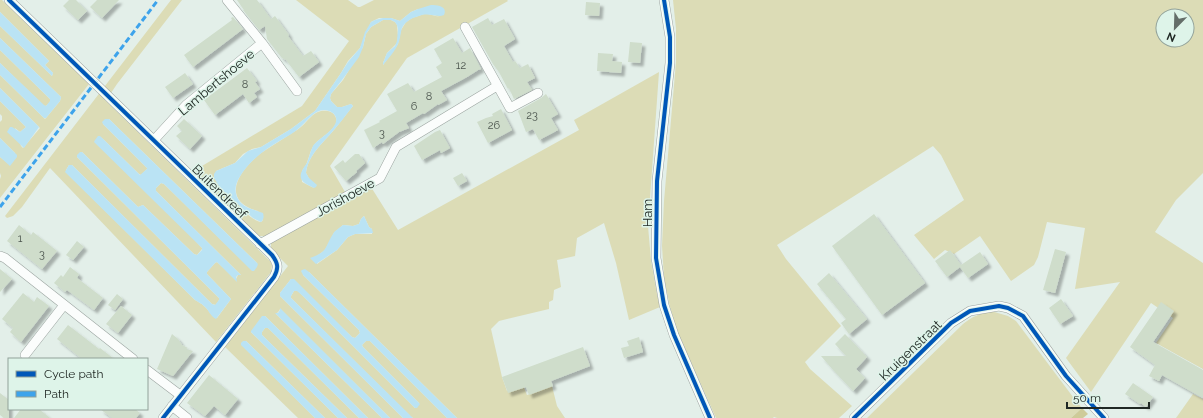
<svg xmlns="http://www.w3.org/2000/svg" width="1203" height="418" font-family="Raleway,sans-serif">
<defs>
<filter id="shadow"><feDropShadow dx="3.5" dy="3.5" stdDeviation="1" flood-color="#0004"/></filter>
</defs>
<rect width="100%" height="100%" fill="#e3efe9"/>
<!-- green -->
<path fill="#dcdcb6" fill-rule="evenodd" d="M0,0H2L89,84L0,198V179L1,176L0,173V157L10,165L15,153L0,138V122L2,120V116L0,114V101L26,127L20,132L15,128L21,146L23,148L40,128L0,88V75L45,119L46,118L60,101L61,97L0,38V26L52,76L53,73L45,65L49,61L0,12Z
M171,0H182L117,84L111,93L105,100L271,262L272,265L271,272L216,342L50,168L22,207L13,216L7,218L5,216ZM109,119L257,263L252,270L164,184L161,183L156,188V191L241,275H238L236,279L217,262L215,263L207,272V274L231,299L217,318C208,313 210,311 204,306C201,303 198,302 195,300L66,172V170L69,165H72L212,304L216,305L219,300V298L77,157L82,152L135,204L138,207L143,205L194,254L197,255L202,249V248L100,136L139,174L141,175L147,169V168L103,124Z
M296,0H348L358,7H360L374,0H507L508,1L407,58L330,166L345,192L267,236H258L192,172L302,106L349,41ZM418,9L440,17L428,14H424L412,18L406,22L401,30L398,44L383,65V63L387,53L397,43L398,36L397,25L395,22L391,20H383L371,27L366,34L363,47L352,65L343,80L331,94L330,98L331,101L337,107H342L351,104L353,106C346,114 340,123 333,131C323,143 308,155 306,173L314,188L302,182C302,179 301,175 302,172C302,170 305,167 306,165C309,158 310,151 314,145C319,138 340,128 336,118C334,111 326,110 321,111C312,113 308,121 302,126C299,129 295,131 292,133C282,140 271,146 261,153C239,170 219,200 258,211L263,220L261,222C244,219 225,185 216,171L235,163L243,154L252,149L261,147L291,129L315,111L341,73L348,61L360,48L371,22L379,18H391L400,21L411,12Z
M673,0H1203V173L1176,200L1155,232L1203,263V369L1156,343L1173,318L1151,303L1091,392L1066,358L1120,282L1075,289L1085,228L1047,222L1038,257L1034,265L1011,281L980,236L954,254L945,250L934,259L914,235L964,200L941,155L933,146L777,245L786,259L841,326L805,362L810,369L852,406L839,418H777L774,417L773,418H716L677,331L670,307L664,278L662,246L664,201L676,62V29ZM1163,16H1187V40H1163Z
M0,50L50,99C51,102 48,105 45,106H44L0,63Z
M659,72L648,226L651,260L657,294L660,307L629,320L616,263L604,223L577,238L575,256L557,260L561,287L554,290L553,300L549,302V309L499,321L491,329L502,377L507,391L523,385L527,395L552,386L557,406L565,418H457L309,272L303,275L359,330L360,333L355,338L352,337L291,279L280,293V296L403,418H390L280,309L279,311L276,314L382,418H368L265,316L251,332L338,418H325L246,341L241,344L315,418H298L225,347L288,266L271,249V243L371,187L398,230L579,130L574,120ZM364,216L369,227L372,229V234H355L348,237L337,250L317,264V256L325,250L334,233L343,225L353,226L359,224L361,219Z
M294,291H298L415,408L419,403L363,347L362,345L366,341H370L447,418H413L411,417L291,298V296Z
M991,311L1008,316L1016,321L1076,401L1082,408L1071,418H867L963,324C972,317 980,313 991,311Z
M265,328H268L359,418H347L262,335V332Z
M1193,394L1203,399V418H1176Z"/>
<!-- forest -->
<path fill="#cecb99" d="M1082,408L1088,414L1083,418H1071Z"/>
<!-- water -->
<path fill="#bae3f4" d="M431,5C437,5 448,6 444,15C437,18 429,12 419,16C411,18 402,23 401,32C400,36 400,40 398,44C396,50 387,60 383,65V63L387,53L395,46L397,41L398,29L397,25L395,22L391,20H383L371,27L366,34L363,47L359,57L342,80L331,94L330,98L331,101L337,107H342L351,104L353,106C346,115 340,123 333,131C323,143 308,155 306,173L309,178L317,185L316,187L314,188C307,184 297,181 302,171C303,168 305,166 307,163C309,158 310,152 313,146C318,138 344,126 334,114C333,113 330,111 329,111C316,106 307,122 299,128C294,133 287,136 281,140C264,150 249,161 239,178C234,187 234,195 241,203C247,209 256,210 263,213C264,217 264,219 261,222L253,218L220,188L214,178V174L216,171L235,163L248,151L261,147L291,129L315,111L341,73L348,62L360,48L365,32L371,22L375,20L383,18H391L400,21L411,12L418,9Z
M0,12L49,61L45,65L53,73L52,76L0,26Z
M0,38L61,97L60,101L46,118H44L0,75V63L44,105L46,106L50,101V99L0,50Z
M0,88L39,127L24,148L7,132L10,127H12L20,132L26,127L0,101Z
M105,119H109L258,264L257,267L254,271H252L164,184L161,183L156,188V191L241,275H238L236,277L237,282L217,262L215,263L207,272V274L231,299L216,319C210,316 209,310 204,306C201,303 198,302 195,300L65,172L66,170L69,165H72L212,304L215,305L219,300V298L77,157V155L80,152H82L135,204L138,207L143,205L194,254L197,255L202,250V248L94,142L95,140L98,136H100L140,175L147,169V168L103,124L102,122Z
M0,138L17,155V157L10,166L0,157Z
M364,216L369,227L372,229L373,233L355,234L348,237L337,250L316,264L310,258C329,251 324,248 333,234C335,230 340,228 343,225L353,226L359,224L361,219Z
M305,269L309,272L457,418H447L370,341H366L362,345L363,347L420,404L417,408H415L303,296L297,291H294L291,296V298L413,418H403L280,296V293L291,279H294L352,337L355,338L360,333L359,330L303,275L301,271L302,270Z
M280,308L390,418H382L275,313H278L280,310Z
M262,316H265L368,418H359L272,332L268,328H265L262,332V335L347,418H338L251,332V331Z
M243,341H246L325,418H315L241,345V343Z"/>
<!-- building -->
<path fill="#cfddcb" filter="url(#shadow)" d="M69,0H76L87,11L78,20L63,6Z
M97,0H119L102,18L90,7Z
M237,0H257L271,19L275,16L289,35L288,36L303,56L311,51L319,62L299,77L286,60L282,58L267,39L265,26L259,30L243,10H244Z
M586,2L600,3L599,16L585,15Z
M233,17L243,29L193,67L184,55L232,20L231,18Z
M488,18L492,25L504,19L515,39L504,46L513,62L515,61L520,68L528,64L535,78L527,82L532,90L514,99L509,88L508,89L499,72L493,64L472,27Z
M453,38L462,53L470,48L481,69L478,70L467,77L441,91L447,100L438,105V104L424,114L423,113L406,123L409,128L399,132L383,144L382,142L373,148L364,130L380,122L379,121L397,111L387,94L408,83L414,92L442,77L436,67L442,63L434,49Z
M630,42L642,43L640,63L628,62Z
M598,53L613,54L612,61L622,62L621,73L597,71Z
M247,68L257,81L255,82L260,89L254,93L257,97L249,103L243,94L215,115L204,100Z
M185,73L193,84L173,98L165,87Z
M546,94L558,114L551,118L558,130L539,140L533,129L526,132L518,111L541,98Z
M501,109L512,130L488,143L477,122L486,118L493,116L492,114Z
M184,119L202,136L190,149L176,136L182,131L177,126Z
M440,130L450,148L441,153L440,150L422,160L414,146L435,132Z
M355,154H359L365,163L356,171L357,172L346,181L334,167L343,160L345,163Z
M462,173L467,181L458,186L453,178Z
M874,214L925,283L882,315L832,246Z
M19,225L31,235L33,232L57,251L42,269L7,241Z
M77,241L84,247L73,260L66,255Z
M1055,249L1066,252L1055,293L1043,290Z
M950,250L961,265L980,252L988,264L968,278L960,267L947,277L935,261Z
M70,267L79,274L77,278L103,298L94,310L67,290L65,292L54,283L61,275L63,277Z
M0,269L12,279L0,292Z
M829,273L867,319L849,334L841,323L846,319L817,284Z
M23,293L34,302L37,297L49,306L21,342L10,332L13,328L2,319Z
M117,294L123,299L115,310L108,305Z
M1061,299L1073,316L1060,324L1049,308Z
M1161,302L1174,311L1153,342L1203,370V398L1162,375L1159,381L1149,376L1155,365L1130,347Z
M121,306L132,315L118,333L106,324Z
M68,325L99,349L100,348L114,359H82L57,339Z
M172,334L178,339L182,345L188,348L186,349L193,351L173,376L157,369Z
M845,334L867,357L856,369L865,378L853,391L834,371L821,356H846L835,344Z
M639,337L643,352L624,358L621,348L629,346L627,341Z
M583,347L590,366L551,381L553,386L529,395L526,387L508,393L502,377Z
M209,375L238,399L225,415L214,406L205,416L187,403Z
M1133,383L1153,397L1146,407L1141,403L1140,404L1125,394Z
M0,393L9,400V418H4L0,415Z
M21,409H39L50,418H14Z
M100,409H135L140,413L136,418H112Z"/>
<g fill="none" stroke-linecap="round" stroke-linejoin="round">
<!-- minor casing -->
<g stroke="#9ba4a0" stroke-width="10">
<path id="minor" d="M9,0L272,255C278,263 279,268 274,277L163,418
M227,0L262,43L297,91
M664,0L670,37V63L657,181L656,258L664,305L674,335L710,418
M465,27L510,108L538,93
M154,140L186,105L262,43
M260,244L380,178L396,147L497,86
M0,256L5,258L133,359
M25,355L64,305
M147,370L180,395
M172,406L187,418
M854,418L951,323L970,311L999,306L1008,308L1023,316L1066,376L1104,418"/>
</g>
<!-- minor -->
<use href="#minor" stroke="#fbfdfc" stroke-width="9"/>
<!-- quiet -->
<path stroke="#3da3eb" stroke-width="3" stroke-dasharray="6 3" stroke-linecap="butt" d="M0,207L158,0"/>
<!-- cycleway casing -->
<g stroke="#def4e9" stroke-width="6">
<path id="cycleway" d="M9,0L272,255C278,263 279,268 274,277L163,418
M664,0L670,37V63L657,181L656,258L664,305L674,335L710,418
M854,418L951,323L970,311L999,306L1008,308L1023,316L1066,376L1104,418"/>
</g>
<!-- cycleway -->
<use href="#cycleway" stroke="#0057b8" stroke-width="4"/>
</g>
<g text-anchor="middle" stroke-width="3" stroke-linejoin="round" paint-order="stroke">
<!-- number labels -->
<g font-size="11" fill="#4c554e">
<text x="461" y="69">12</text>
<text x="245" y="88">8</text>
<text x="429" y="100">8</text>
<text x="414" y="110">6</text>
<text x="532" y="119">23</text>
<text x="494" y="129">26</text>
<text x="382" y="137">3</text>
<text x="20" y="242">1</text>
<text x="42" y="258">3</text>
</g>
<!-- street labels -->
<g font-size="13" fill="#202824" stroke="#def4e9">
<text transform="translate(216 82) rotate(-40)" y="5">Lambertshoeve</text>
<text transform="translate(220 191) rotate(44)" y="5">Buitendreef</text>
<text transform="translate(345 197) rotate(-29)" y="5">Jorishoeve</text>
<text transform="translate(647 213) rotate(-90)" y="5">Ham</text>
<text transform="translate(910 350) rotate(-44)" y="5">Kruigenstraat</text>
</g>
</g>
<!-- legend -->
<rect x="8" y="358" width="140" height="52" fill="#def4e9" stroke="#92a29a"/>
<rect x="16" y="371" width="20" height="6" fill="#0057b8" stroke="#92a29a"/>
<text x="44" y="378" font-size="12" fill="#202824">Cycle path</text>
<rect x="16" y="391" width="20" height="6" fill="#3da3eb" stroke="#92a29a"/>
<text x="44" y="398" font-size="12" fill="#202824">Path</text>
<!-- north arrow -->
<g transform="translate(1175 28) rotate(203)"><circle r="19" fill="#def4e9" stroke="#92a29a"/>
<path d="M0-3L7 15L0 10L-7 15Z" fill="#646e69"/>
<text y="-6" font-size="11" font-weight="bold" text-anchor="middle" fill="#202824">N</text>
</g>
<!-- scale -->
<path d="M1067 402v6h82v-6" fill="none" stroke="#202824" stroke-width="2"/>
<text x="1073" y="402" font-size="12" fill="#202824" stroke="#def4e9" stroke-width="3" paint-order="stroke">50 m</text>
</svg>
